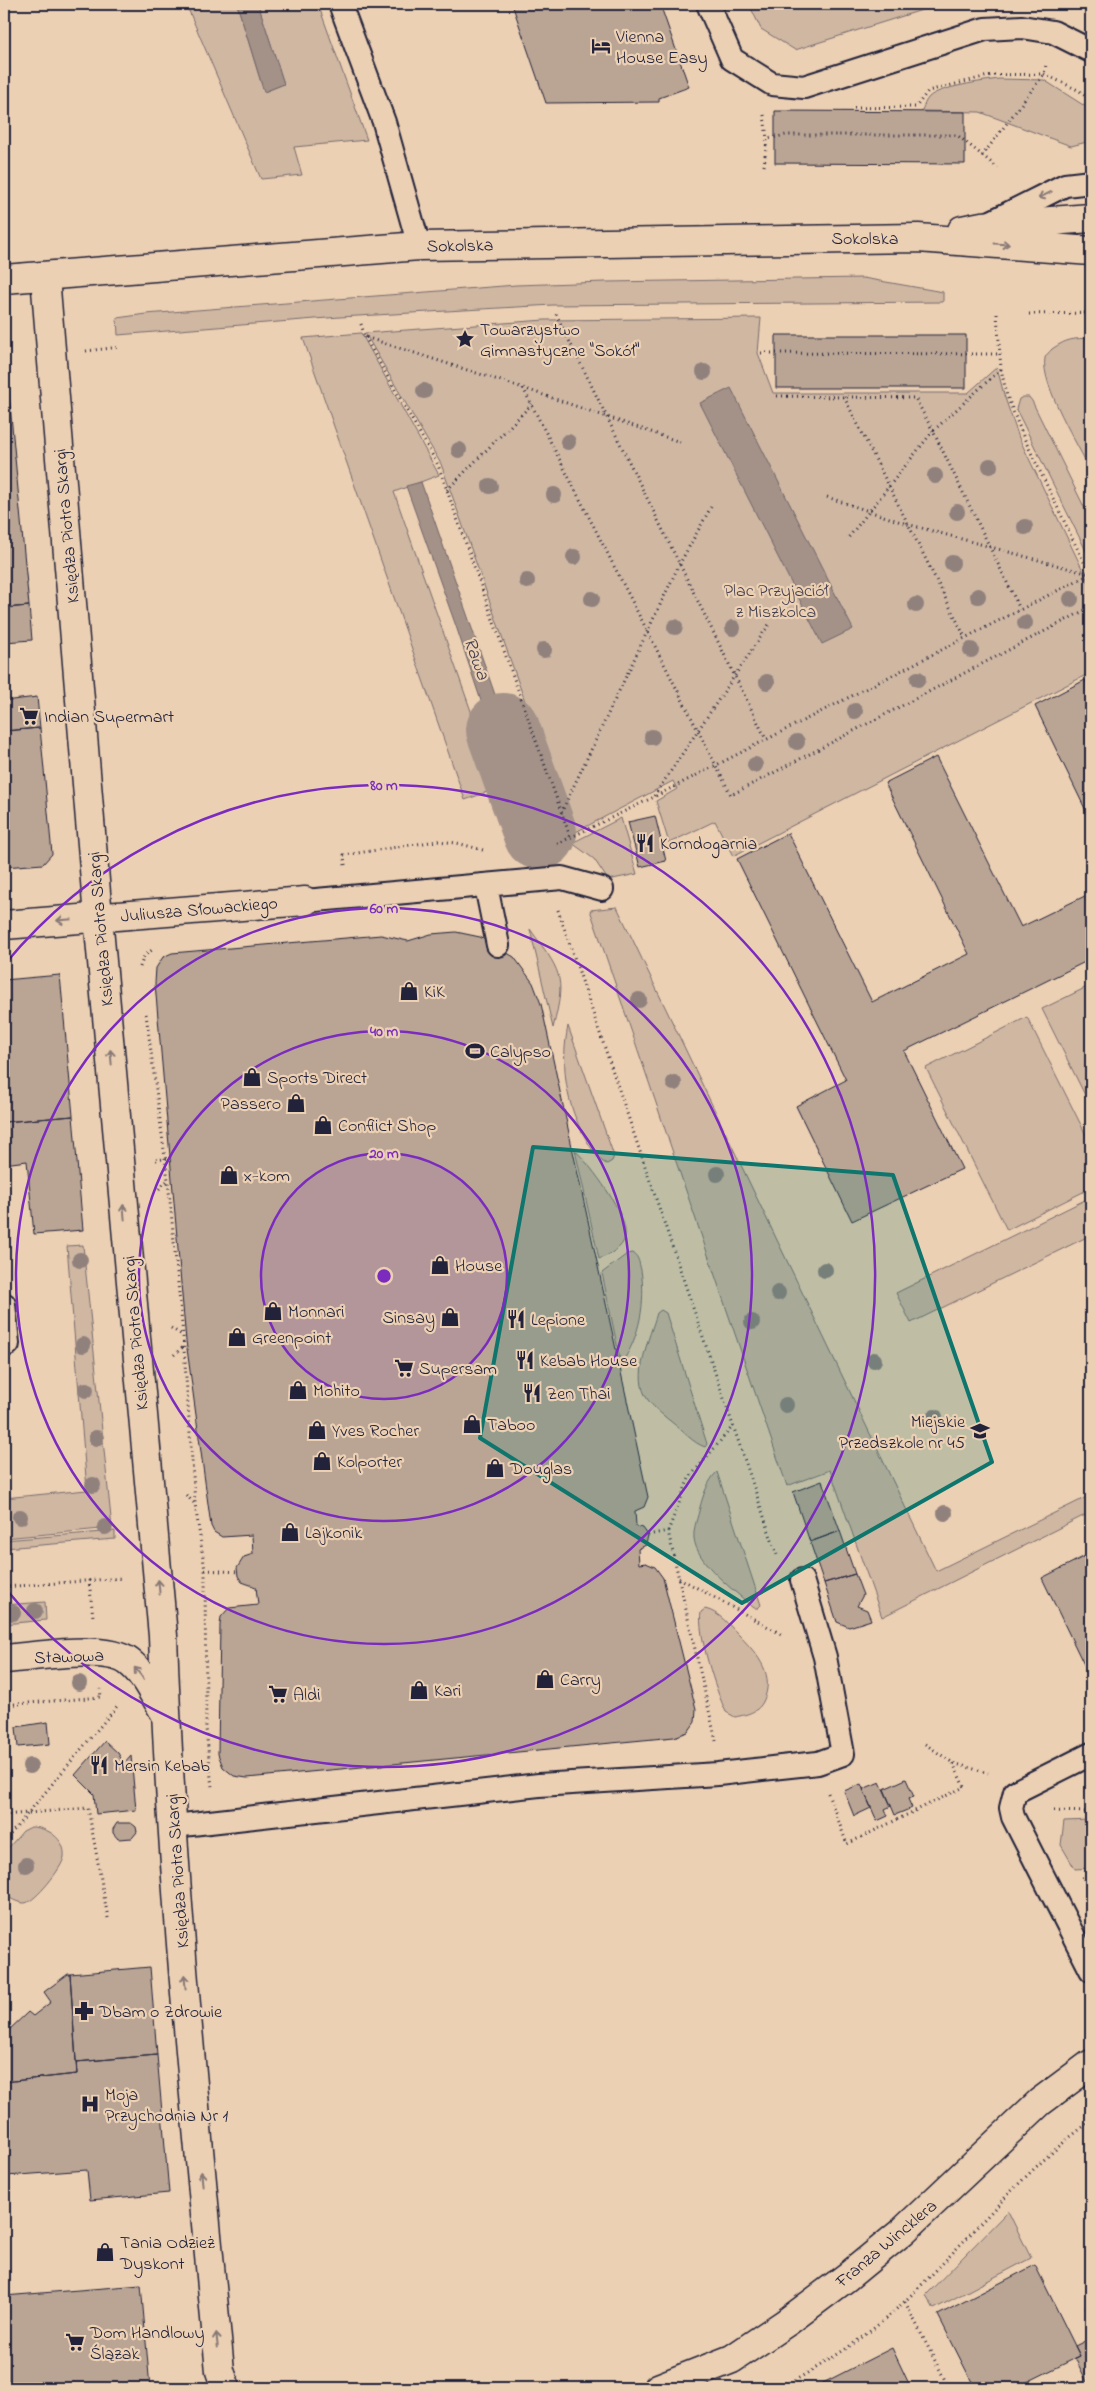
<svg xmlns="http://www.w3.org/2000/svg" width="1095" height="2392" font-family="'Indie Flower',sans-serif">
<rect width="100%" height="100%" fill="#ecd0b3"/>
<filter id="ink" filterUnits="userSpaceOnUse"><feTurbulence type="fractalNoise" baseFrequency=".02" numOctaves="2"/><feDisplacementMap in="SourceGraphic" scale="10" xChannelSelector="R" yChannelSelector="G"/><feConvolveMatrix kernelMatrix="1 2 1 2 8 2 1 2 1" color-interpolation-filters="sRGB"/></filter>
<g filter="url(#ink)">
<!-- green -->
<path fill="#cfb7a2" stroke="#786c6e" d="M186,4H237L264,92L284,84L258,4H318L367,140L294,147L302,175L261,179Z
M749,4H941L795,50L761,29Z
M999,79L1044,80L1091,110V141L1071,146L980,112L922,111C924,106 925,101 929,97C939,87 984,81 999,79Z
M863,278L943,292V302L553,305L340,317L118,335L117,318L146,314L516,285L605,282Z
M761,318L758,353L773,393H968L997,367L1004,395L1019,438L1091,587V685L1086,675L733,856L715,821L669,843L656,801L677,789L673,781L572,834L441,464L365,333L545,320Z
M361,333L439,475L394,492L498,788L465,800L303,338Z
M1091,338V471C1079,447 1040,384 1045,358C1046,354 1050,352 1052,349C1068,338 1073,339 1091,338Z
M1023,397H1029L1032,401L1091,521V561L1016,409L1019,399Z
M621,818L637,874L608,880L594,859L572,843Z
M617,907L936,1571L1091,1495V1512L882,1617L830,1470L787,1486L590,910Z
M530,929C560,971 567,975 553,1028Z
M1091,985V1107L1042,1009Z
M1027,1017L1091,1145V1188L1007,1230L926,1068Z
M568,1026L614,1156L612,1161L607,1164C598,1161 592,1149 587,1141C566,1106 560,1066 568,1026Z
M575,1150C590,1165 629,1215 625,1237C623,1248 609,1255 599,1259Z
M1091,1197V1235L911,1323L896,1293Z
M83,1245L112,1528L4,1538V1498L87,1490L67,1246Z
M633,1253C639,1257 639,1263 641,1270C646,1302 640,1337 621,1364L602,1273L627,1254Z
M661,1310L666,1313L707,1444L705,1447C693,1443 683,1431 674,1424C665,1417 655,1409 648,1400C631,1377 650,1337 657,1313Z
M717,1472L761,1605L758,1608H754C735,1591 696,1563 694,1538C693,1528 698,1517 700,1507C703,1496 708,1480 717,1472Z
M115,1531V1539L4,1548V1540Z
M45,1602L46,1620L4,1624V1605Z
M705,1609C719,1612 729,1625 738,1634C755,1652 774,1671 765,1697C760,1712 749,1714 735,1717L726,1712C716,1691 697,1634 701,1612Z
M1091,1820V1868L1075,1869L1061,1845L1064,1821Z
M31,1827C47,1827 66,1839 64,1857C63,1867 35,1902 25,1903C17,1903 9,1898 4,1893V1853L23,1831Z
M1008,2211L1031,2258L934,2309L926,2295Z"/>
<!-- water -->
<path fill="#a49288" stroke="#706569" d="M237,4H258L284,84L264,92Z
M731,388L853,629L822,644L700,403Z
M421,482L540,824L524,830L456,626L406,486Z"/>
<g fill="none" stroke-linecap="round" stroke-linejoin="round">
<!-- river -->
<path stroke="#a49288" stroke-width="74" d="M503,730L540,833"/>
</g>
<!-- building -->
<path fill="#baa595" stroke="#22223b" d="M512,4H660L689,87L659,98V102L546,103Z
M775,111L965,112V164L775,163Z
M776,335H966V388H776Z
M4,341L29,606L4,608Z
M29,606L32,640L4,642V608Z
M1085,680L1091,692V821L1035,706Z
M37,697L40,728L4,731V701Z
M40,728L52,854L43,864L4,867V731Z
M936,757L1021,927L1091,893V959L904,1051L962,1169L852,1221L796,1106L846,1080L737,859L788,833L872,1002L969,954L885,783Z
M655,816L666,861L640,867L628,822Z
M456,932L480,937L514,957L533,983L541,1004L648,1497L644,1507L635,1511L636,1526L643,1528L648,1535L646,1545L638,1549L639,1564L646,1563L655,1567L663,1578L696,1709L695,1722L688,1732L674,1737L247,1778L234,1776L223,1767L218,1754L220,1625L221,1617L229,1608L258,1605L256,1587L242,1582L238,1576L237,1568L244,1557L253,1554L252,1535L222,1537L214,1532L211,1526L186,1341L155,983L156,968L163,957L172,953L381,935L408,941L431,934Z
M60,975L73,1116L4,1122V980Z
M73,1116L83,1230L34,1234L27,1161L4,1164V1122Z
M822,1481L840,1531L810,1542L793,1492Z
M840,1531L855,1574L824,1583L810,1542Z
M1091,1553V1679L1042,1578Z
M855,1574L863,1595L857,1606L867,1610L871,1620L849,1627L837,1622L824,1583Z
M48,1722L50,1744L18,1747L16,1727Z
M4,1725H8L9,1749H4Z
M105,1741L118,1753L124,1764L131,1756L136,1810L96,1814L94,1794L75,1775Z
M906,1779L914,1797L908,1799L912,1808L895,1815L884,1789Z
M880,1782L891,1806L885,1809L888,1816L877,1821L863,1789Z
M861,1784L871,1808L854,1816L844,1791Z
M117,1823H131L136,1827L137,1832L132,1838L118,1839L113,1833V1829Z
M150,1967L157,2055L76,2062L70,1974Z
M68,1974H70L77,2074L4,2082V2047L9,2030L28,2012L33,2016L51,2002L44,1992Z
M157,2055L169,2193L90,2200L87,2170L6,2176L4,2179V2082L77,2074L76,2062Z
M8,2187L9,2198L4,2199V2188Z
M1035,2265L1080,2356L1015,2388H975L938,2315Z
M141,2285L150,2388H4V2296Z
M1091,2338V2388H1090L1075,2358L1080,2356L1075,2346Z
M892,2348L911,2388H811L825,2382Z"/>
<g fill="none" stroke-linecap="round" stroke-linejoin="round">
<!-- lane casing -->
<g stroke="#22223b" stroke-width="26">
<path id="lane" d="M340,4L384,122L419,246
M708,4L732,59L772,84L804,87L985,29L1022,27L1053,32L1091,51
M989,223L1065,185L1091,182
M486,886L498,945
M305,901L562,878L602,889
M4,1304L8,1344H4
M1091,1754L1015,1792L1011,1808L1013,1817L1091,1970
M174,1826L539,1785L718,1774L781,1767L818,1763L843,1754L825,1657L802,1580"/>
</g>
<!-- street casing -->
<g stroke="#22223b" stroke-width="31">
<path id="street" d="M45,277L98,917L163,1636C171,1881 197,2127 220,2371L226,2388
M4,925L305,901
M4,1659C35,1657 105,1644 129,1662C145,1674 154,1696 165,1713
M658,2388L732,2359L787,2322L847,2277L903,2231L1040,2102L1091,2064"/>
</g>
<!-- secondary casing -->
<g stroke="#22223b" stroke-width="31">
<path id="secondary" d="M962,230L982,226L1091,218
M4,279L419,246L918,238L1091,251"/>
</g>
<!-- path -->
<path stroke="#22223b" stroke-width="3" stroke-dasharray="1 4" stroke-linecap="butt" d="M854,108L916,107L928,91L992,75L1044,74L1080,91L1091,102
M764,115L767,139
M982,156L1044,74L1046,65
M764,166L767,139L786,135H957L998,168
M556,314L766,739
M997,314L1001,369L1007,396L1023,436L1091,577
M1029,314L1091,313
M361,324L365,337L523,388L680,442
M365,337L438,465L571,839
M86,351L120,347
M761,353L1000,354
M1001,369L933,431L1020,609
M523,388L731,795L1091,607
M777,396L915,398L933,431L848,538
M844,397L965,637
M447,490L532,404
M827,497L907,524L1089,574
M654,796L770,623
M561,813L679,565L711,507
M557,844L654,797L1090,574
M345,865L344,855L437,841L457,843L483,850
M558,910L778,1558
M140,967L144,956L152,950
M146,1014L168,1180L183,1335L195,1503
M156,1160L170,1158
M159,1189L168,1180
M171,1328L182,1335
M174,1355L183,1347
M186,1495L195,1504L205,1570L206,1728L212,1788
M668,1531L689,1478L733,1426
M648,1535L668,1531L716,1741
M205,1570L238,1572
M679,1578L783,1635
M89,1580L93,1617
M4,1587L123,1578
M4,1705L101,1697L100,1689
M925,1744L953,1763L988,1773
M828,1793L847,1844L964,1787L953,1763
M1054,1811L1091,1812
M4,1815L88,1808L108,1918
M4,1842L118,1705
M1082,1878H1091
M905,2302L949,2388
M1086,2306L1091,2316
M781,2388C825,2364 869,2336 905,2301C968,2241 1021,2172 1091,2121"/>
<!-- lane -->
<use href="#lane" stroke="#ecd0b3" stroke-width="22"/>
<!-- street -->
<use href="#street" stroke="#ecd0b3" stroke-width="28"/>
<!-- secondary -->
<use href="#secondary" stroke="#ecd0b3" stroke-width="28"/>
</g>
<!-- trees -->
<g fill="#90817d">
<circle cx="704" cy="372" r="8"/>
<circle cx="424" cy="391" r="8"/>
<circle cx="568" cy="442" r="8"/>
<circle cx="459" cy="450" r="8"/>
<circle cx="990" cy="466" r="8"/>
<circle cx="935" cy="476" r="8"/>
<circle cx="490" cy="486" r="8"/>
<circle cx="554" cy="495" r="8"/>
<circle cx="957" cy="512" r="8"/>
<circle cx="1025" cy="527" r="8"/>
<circle cx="574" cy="557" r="8"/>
<circle cx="952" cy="563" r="8"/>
<circle cx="527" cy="581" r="8"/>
<circle cx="978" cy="596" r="8"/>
<circle cx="592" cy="599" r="8"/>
<circle cx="1071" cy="599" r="8"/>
<circle cx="916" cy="605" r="8"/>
<circle cx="1025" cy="623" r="8"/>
<circle cx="675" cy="627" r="8"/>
<circle cx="733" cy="628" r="8"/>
<circle cx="544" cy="650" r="8"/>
<circle cx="971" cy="650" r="8"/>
<circle cx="918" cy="679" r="8"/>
<circle cx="767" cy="682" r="8"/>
<circle cx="855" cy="711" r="8"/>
<circle cx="652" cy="737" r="8"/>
<circle cx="797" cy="742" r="8"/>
<circle cx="755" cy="765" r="8"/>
<circle cx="639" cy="1000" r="8"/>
<circle cx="674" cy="1083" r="8"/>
<circle cx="717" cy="1174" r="8"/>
<circle cx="80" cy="1260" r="8"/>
<circle cx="825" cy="1270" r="8"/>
<circle cx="778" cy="1293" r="8"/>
<circle cx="752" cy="1322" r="8"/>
<circle cx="83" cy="1345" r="8"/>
<circle cx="874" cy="1360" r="8"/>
<circle cx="86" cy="1390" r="8"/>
<circle cx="786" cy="1405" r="8"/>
<circle cx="935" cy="1417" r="8"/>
<circle cx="96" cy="1438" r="8"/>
<circle cx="93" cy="1485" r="8"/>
<circle cx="945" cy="1513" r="8"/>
<circle cx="20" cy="1517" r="8"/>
<circle cx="105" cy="1527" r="8"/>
<circle cx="35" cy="1611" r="8"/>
<circle cx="13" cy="1613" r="8"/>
<circle cx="79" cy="1683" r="8"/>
<circle cx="30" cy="1766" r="8"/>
<circle cx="26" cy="1865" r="8"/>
</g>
<!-- one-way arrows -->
<defs><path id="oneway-shaft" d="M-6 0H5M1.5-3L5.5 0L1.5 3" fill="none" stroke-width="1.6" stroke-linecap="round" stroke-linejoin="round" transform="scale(1.25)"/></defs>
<g stroke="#877977">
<use href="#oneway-shaft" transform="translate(1045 195) rotate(153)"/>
<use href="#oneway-shaft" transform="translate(1002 244) rotate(4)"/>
<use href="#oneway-shaft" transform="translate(64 920) rotate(175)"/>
<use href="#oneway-shaft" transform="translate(111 1057) rotate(-95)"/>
<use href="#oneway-shaft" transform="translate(124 1212) rotate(-95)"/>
<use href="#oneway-shaft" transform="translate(159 1587) rotate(-95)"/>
<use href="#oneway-shaft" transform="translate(139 1673) rotate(-129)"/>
<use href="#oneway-shaft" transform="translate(185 1982) rotate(-95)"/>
<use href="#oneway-shaft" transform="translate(202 2179) rotate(-95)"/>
<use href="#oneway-shaft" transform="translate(217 2340) rotate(-96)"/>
</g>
</g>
<!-- marked area -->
<path fill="#0f766e" fill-opacity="0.2" stroke="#0f766e" stroke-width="4" stroke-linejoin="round" d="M533,1147L893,1175L992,1462L742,1603L480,1438Z"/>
<!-- distance rings -->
<circle cx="384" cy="1276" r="123" fill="#7b2cbf" fill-opacity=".12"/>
<g fill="none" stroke="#7b2cbf" stroke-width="2.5">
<circle cx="384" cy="1276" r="123"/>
<circle cx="384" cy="1276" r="245"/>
<circle cx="384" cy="1276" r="368"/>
<path d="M5 964A491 491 0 1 1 5 1588"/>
</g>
<!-- icons -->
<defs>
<g id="hotel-bare" transform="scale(1.5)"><path d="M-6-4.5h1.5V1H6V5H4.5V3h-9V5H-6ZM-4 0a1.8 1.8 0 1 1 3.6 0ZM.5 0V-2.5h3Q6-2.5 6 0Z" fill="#22223b" stroke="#ecd0b3" stroke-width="2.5" paint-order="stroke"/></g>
<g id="sight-bare" transform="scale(1.5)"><path d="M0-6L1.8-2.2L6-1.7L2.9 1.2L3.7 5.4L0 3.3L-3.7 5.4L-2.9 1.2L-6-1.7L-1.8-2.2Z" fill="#22223b" stroke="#ecd0b3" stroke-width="2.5" paint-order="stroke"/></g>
<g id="supermarket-bare" transform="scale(1.5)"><path d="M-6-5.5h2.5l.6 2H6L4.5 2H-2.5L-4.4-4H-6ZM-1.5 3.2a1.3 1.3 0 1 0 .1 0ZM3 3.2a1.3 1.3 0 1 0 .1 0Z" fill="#22223b" stroke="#ecd0b3" stroke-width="2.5" paint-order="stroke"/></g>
<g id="restaurant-bare" transform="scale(1.5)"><path d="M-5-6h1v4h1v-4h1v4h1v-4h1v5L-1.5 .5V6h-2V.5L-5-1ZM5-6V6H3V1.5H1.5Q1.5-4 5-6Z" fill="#22223b" stroke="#ecd0b3" stroke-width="2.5" paint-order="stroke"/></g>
<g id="shop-bare" transform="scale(1.5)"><path d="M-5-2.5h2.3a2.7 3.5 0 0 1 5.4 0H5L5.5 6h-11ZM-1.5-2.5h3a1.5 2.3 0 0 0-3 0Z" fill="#22223b" stroke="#ecd0b3" stroke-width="2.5" paint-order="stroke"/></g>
<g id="stadium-bare" transform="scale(1.5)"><path d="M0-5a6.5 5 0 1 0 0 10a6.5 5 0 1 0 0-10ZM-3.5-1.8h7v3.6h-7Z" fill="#22223b" stroke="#ecd0b3" stroke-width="2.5" paint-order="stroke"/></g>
<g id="school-bare" transform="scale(1.5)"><path d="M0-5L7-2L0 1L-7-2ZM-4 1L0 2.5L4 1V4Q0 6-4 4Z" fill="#22223b" stroke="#ecd0b3" stroke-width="2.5" paint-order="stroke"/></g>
<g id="pharmacy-bare" transform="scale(1.5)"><path d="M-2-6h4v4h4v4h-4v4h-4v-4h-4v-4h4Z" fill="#22223b" stroke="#ecd0b3" stroke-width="2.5" paint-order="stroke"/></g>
<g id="hospital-bare" transform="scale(1.5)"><path d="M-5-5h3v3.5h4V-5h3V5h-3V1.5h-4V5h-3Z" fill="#22223b" stroke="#ecd0b3" stroke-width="2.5" paint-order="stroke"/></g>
</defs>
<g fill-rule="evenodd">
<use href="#hotel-bare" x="601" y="46"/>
<use href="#sight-bare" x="465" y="339"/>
<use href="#supermarket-bare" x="29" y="716"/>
<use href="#restaurant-bare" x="645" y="843"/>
<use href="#shop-bare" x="409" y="991"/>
<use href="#stadium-bare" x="475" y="1051"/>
<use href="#shop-bare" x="252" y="1077"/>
<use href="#shop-bare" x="296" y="1103"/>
<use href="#shop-bare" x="323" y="1125"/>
<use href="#shop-bare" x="229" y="1175"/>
<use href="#shop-bare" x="440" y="1265"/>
<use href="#shop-bare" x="273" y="1311"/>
<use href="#shop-bare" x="450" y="1317"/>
<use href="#restaurant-bare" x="516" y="1319"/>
<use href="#shop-bare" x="237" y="1337"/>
<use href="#restaurant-bare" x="525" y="1360"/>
<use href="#supermarket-bare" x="404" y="1368"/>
<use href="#shop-bare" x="298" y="1390"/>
<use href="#restaurant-bare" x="532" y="1393"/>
<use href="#shop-bare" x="472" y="1424"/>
<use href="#shop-bare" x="317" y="1430"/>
<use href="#school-bare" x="980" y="1431"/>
<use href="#shop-bare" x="322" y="1461"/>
<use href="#shop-bare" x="495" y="1468"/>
<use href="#shop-bare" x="290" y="1532"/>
<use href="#shop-bare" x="545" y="1679"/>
<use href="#shop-bare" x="419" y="1690"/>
<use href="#supermarket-bare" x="278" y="1694"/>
<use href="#restaurant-bare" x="99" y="1765"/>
<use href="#pharmacy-bare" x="84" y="2011"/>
<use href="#hospital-bare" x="90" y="2104"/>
<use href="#shop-bare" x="105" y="2252"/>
<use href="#supermarket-bare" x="75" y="2342"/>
</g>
<g text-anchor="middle" stroke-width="4.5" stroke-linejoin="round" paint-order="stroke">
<!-- poi labels -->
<g font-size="18" fill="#22223b" stroke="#ecd0b3" text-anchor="start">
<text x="616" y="42">Vienna<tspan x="616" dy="21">House Easy</tspan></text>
<text x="480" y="335">Towarzystwo<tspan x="480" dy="21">Gimnastyczne "Sokół"</tspan></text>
<text x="44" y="722">Indian Supermart</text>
<text x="660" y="849">Korndogarnia</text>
<text x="424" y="997">KiK</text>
<text x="490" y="1057">Calypso</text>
<text x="267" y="1083">Sports Direct</text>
<text x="281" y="1109" text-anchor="end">Passero</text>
<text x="338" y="1131">Conflict Shop</text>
<text x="244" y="1181">x-kom</text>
<text x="455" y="1271">House</text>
<text x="288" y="1317">Monnari</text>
<text x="435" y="1323" text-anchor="end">Sinsay</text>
<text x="531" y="1325">Lepione</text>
<text x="252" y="1343">Greenpoint</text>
<text x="540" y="1366">Kebab House</text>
<text x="419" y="1374">Supersam</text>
<text x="313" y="1396">Mohito</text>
<text x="547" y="1399">Zen Thai</text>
<text x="965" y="1427" text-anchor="end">Miejskie<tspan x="965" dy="21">Przedszkole nr 45</tspan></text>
<text x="487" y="1430">Taboo</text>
<text x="332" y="1436">Yves Rocher</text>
<text x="337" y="1467">Kolporter</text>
<text x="510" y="1474">Douglas</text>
<text x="305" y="1538">Lajkonik</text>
<text x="560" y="1685">Carry</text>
<text x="434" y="1696">Kari</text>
<text x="293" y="1700">Aldi</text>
<text x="114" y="1771">Mersin Kebab</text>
<text x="99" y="2017">Dbam o Zdrowie</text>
<text x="105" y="2100">Moja<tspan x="105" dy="21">Przychodnia Nr 1</tspan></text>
<text x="120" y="2248">Tania Odzież<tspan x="120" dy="21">Dyskont</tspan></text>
<text x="90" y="2338">Dom Handlowy<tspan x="90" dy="21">Ślązak</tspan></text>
</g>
<!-- street labels -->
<g font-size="18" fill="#22223b" stroke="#ecd0b3">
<text x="865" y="244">Sokolska</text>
<text transform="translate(460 245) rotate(-1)" y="6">Sokolska</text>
<text transform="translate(66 526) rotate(-95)" y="6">Księdza Piotra Skargi</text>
<text transform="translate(199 909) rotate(-5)" y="6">Juliusza Słowackiego</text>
<text transform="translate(100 929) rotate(-95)" y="6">Księdza Piotra Skargi</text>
<text transform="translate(135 1333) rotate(-95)" y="6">Księdza Piotra Skargi</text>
<text transform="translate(69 1656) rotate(-2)" y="6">Stawowa</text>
<text transform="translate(177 1871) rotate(-94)" y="6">Księdza Piotra Skargi</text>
<text transform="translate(886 2243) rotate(-40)" y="6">Franza Wincklera</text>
</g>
<!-- park labels -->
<g font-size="18" fill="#454050" stroke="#ecd0b3">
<text x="776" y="596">Plac Przyjaciół<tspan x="776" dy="21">z Miszkolca</tspan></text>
</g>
<!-- water labels -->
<g font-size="19" font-style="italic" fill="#423e4e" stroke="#ecd0b3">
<text transform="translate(478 658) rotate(70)" y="7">Rawa</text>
</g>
</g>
<circle cx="384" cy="1276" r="8" fill="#7b2cbf" stroke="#ecd0b3" stroke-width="2.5"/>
<g font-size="15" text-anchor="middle" font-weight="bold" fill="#7b2cbf" stroke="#ecd0b3" stroke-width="4.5" stroke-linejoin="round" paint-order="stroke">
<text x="384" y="790">80 m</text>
<text x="384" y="913">60 m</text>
<text x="384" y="1036">40 m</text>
<text x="384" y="1158">20 m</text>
</g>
<!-- margin -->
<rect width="1095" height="2392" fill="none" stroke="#ecd0b3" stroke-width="20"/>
<rect x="10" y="10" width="1075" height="2372" fill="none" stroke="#22223b" stroke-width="2" filter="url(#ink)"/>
</svg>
